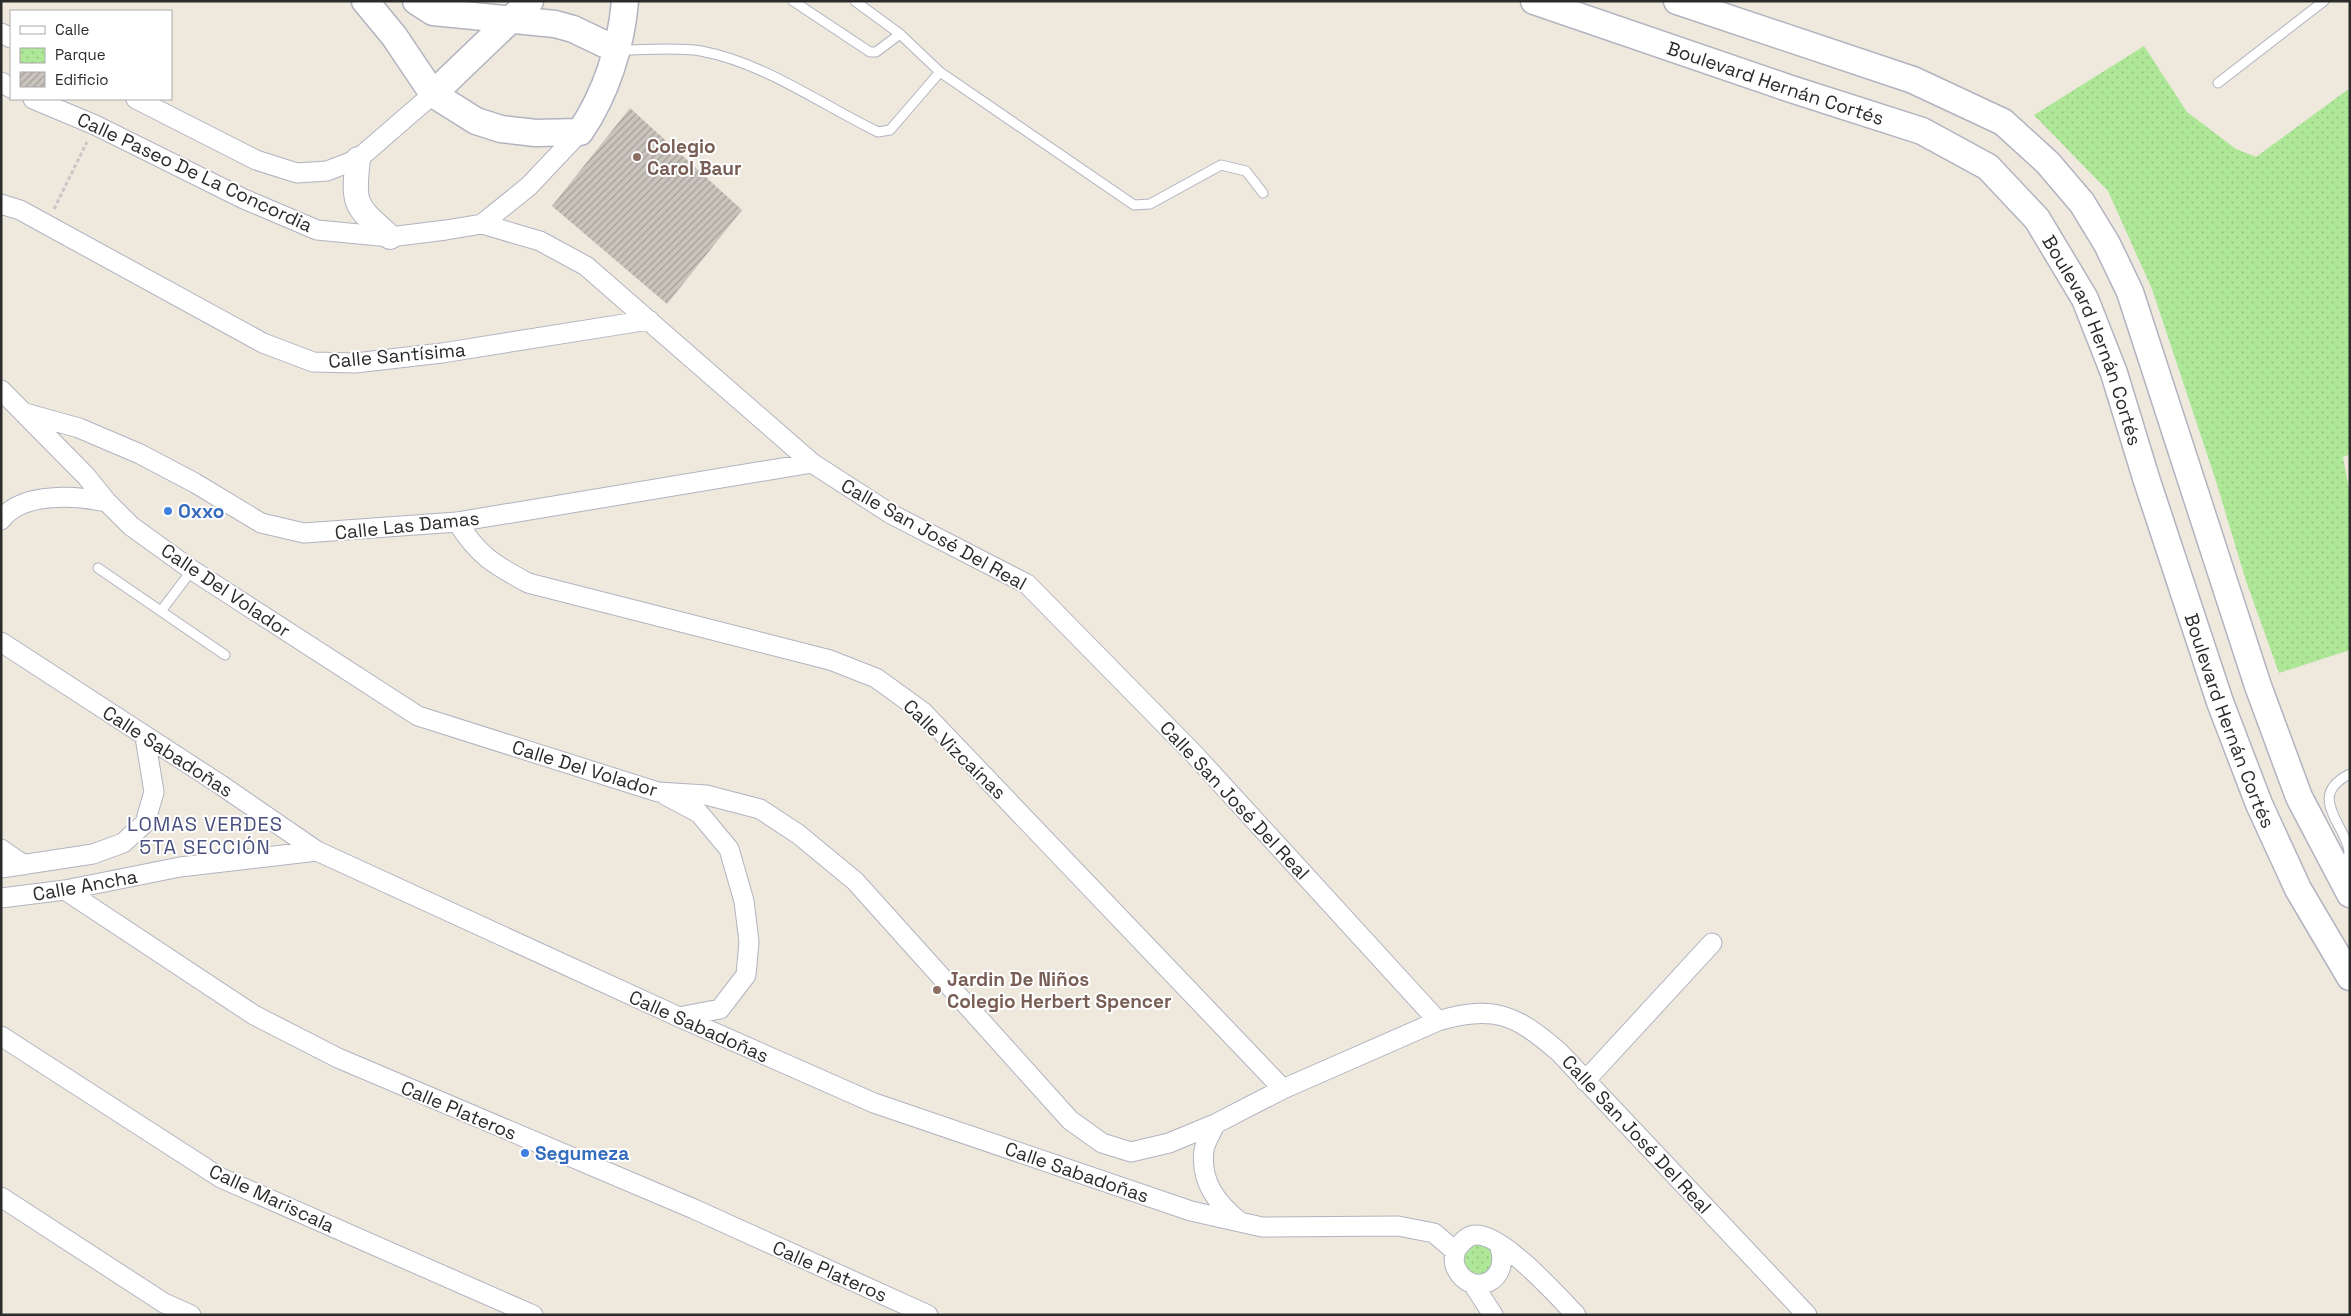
<svg xmlns="http://www.w3.org/2000/svg" width="2351" height="1316" font-family="'Space Grotesk',sans-serif">
<defs>
<pattern id="park-dots" width="8" height="8" patternUnits="userSpaceOnUse" patternTransform="scale(1.25)"><rect width="8" height="8" fill="#aee797"/><path d="M2 2h.1M6 6h.1" fill="none" stroke="#96c682" stroke-width="1.8" stroke-linecap="round"/></pattern>
<pattern id="building-hatch" width="6" height="6" patternUnits="userSpaceOnUse" patternTransform="scale(1.25)"><rect width="6" height="6" fill="#c9c4bc"/><path d="M-1 1l2-2M0 6l6-6M5 7l2-2" fill="none" stroke="#a39f99"/></pattern>
</defs>
<rect width="100%" height="100%" fill="#eee8dd"/>
<!-- park -->
<path fill="url(#park-dots)" d="M2144,46L2187,112L2236,149L2256,157L2350,88V454L2343,457L2350,495V650L2279,673L2246,581L2215,478L2152,289L2108,191L2034,115Z
M1462 1260a16 16 0 1 1 32 0a16 16 0 1 1-32 0Z"/>
<!-- building -->
<path fill="url(#building-hatch)" d="M630,108L742,210L667,304L552,206Z"/>
<g fill="none" stroke-linecap="round" stroke-linejoin="round">
<!-- service casing -->
<g stroke="#b1b3c0" stroke-width="11">
<path id="service" d="M793,1L870,52H876L900,34
M855,1L900,34L940,72L1134,205L1150,204L1221,165L1246,171L1263,193
M620,50C647,50 675,47 701,51C765,63 820,104 878,132L890,130L940,72
M2218,83L2324,1
M98,568L225,655
M161,611L192,570
M2339,869L2348,862C2348,859 2349,853 2349,850C2343,822 2307,795 2350,774"/>
</g>
<!-- minor casing -->
<g stroke="#b1b3c0" stroke-width="21">
<path id="minor" d="M1,33L11,38
M1,82L11,88
M33,99L95,125L244,199L317,230L390,237L446,230L482,224L529,186L580,132
M136,99L256,160L297,173L327,171L358,159L433,94
M1,204L20,210L263,343L313,362L355,363L442,353L649,320
M482,224L540,241L586,266L812,463L891,514L1027,584L1194,754L1438,1021
M1,390L86,476L107,502L131,526L192,570L418,716L658,792L706,795L760,809L798,834L855,881L1070,1120L1102,1143L1131,1152L1169,1143L1215,1124L1283,1089L1438,1021C1494,1004 1516,1015 1559,1052L1807,1315
M25,413L79,428L140,454L195,483L261,523L304,533L457,522L812,463
M1,520C22,491 77,496 107,502
M457,522C479,556 493,564 528,583L830,660L876,678L923,712L1283,1089
M1,642L221,785L317,851L679,1017L874,1103L1191,1211L1262,1227L1398,1226L1434,1233L1455,1251
M665,795L699,813L729,849L744,901L749,942L746,975L720,1009L679,1017
M1,849L24,865
M1,868L93,854L123,843L145,823L154,792L145,737
M65,890L254,1015L338,1058L694,1209L928,1315
M1,898L65,890L180,867L317,851
M1,1036L221,1178L533,1315
M1585,1081L1712,943
M1215,1124C1212,1132 1205,1142 1204,1150C1200,1181 1216,1203 1239,1221
M1,1197L164,1303L191,1315
M1499,1245C1513,1281 1471,1300 1456,1268C1453,1262 1454,1252 1458,1247C1463,1241 1468,1235 1476,1235C1501,1233 1558,1296 1576,1315
M1473,1284L1493,1315"/>
</g>
<!-- tertiary casing -->
<g stroke="#b1b3c0" stroke-width="26">
<path id="tertiary" d="M358,159C352,207 356,206 390,237"/>
</g>
<!-- secondary casing -->
<g stroke="#b1b3c0" stroke-width="29">
<g id="secondary">
<path d="M365,1L394,36L433,94L476,121L501,129L536,133L580,132C606,94 621,47 625,1"/>
<path d="M416,1L433,12L555,24L573,29L617,50"/>
<path id="s1" d="M1534,1L1791,89L1922,131L1988,167L2037,219L2085,299L2114,373L2146,478L2220,702L2259,804L2298,889L2350,977"/>
<path d="M1677,1L1913,80L2003,122L2048,163L2082,203L2107,244L2130,292L2258,686L2299,797L2350,894"/>
<path d="M433,94L530,1"/>
</g>
</g>
<!-- path -->
<path stroke="#c8c8c8" stroke-width="3" stroke-dasharray="4 2.5" stroke-linecap="butt" d="M54,209L87,142"/>
<!-- service -->
<use href="#service" stroke="#fff" stroke-width="9"/>
<!-- minor -->
<use href="#minor" stroke="#fff" stroke-width="19"/>
<!-- tertiary -->
<use href="#tertiary" stroke="#fff" stroke-width="24"/>
<!-- secondary -->
<use href="#secondary" stroke="#fff" stroke-width="26"/>
</g>
<!-- markers -->
<g fill="#8d6e63" stroke="#fff" stroke-width="2">
<circle cx="637" cy="157" r="5"/>
<circle cx="937" cy="990" r="5"/>
</g>
<g fill="#3f7fe0" stroke="#fff" stroke-width="2">
<circle cx="168" cy="511" r="5"/>
<circle cx="525" cy="1153" r="5"/>
</g>
<g text-anchor="middle" stroke-width="4" stroke-linejoin="round" paint-order="stroke">
<!-- street labels -->
<g font-size="19" fill="#2b2b2b" stroke="#fff">
<text dy="7" stroke="none"><textPath href="#s1" startOffset="255">Boulevard Hernán Cortés</textPath></text>
<text transform="translate(195 172) rotate(25)" y="7">Calle Paseo De La Concordia</text>
<text dy="7" stroke="none"><textPath href="#s1" startOffset="690">Boulevard Hernán Cortés</textPath></text>
<text transform="translate(397 355) rotate(-5)" y="7">Calle Santísima</text>
<text transform="translate(407 525) rotate(-6)" y="7">Calle Las Damas</text>
<text transform="translate(934 534) rotate(29)" y="7">Calle San José Del Real</text>
<text transform="translate(226 590) rotate(34)" y="7">Calle Del Volador</text>
<text dy="7" stroke="none"><textPath href="#s1" startOffset="1095">Boulevard Hernán Cortés</textPath></text>
<text transform="translate(955 749) rotate(44)" y="7">Calle Vizcaínas</text>
<text transform="translate(168 751) rotate(33)" y="7">Calle Sabadoñas</text>
<text transform="translate(585 768) rotate(17)" y="7">Calle Del Volador</text>
<text transform="translate(1235 800) rotate(47)" y="7">Calle San José Del Real</text>
<text transform="translate(85 885) rotate(-10)" y="7">Calle Ancha</text>
<text transform="translate(699 1026) rotate(24)" y="7">Calle Sabadoñas</text>
<text transform="translate(459 1110) rotate(23)" y="7">Calle Plateros</text>
<text transform="translate(1637 1134) rotate(47)" y="7">Calle San José Del Real</text>
<text transform="translate(1077 1172) rotate(19)" y="7">Calle Sabadoñas</text>
<text transform="translate(272 1198) rotate(25)" y="7">Calle Mariscala</text>
<text transform="translate(830 1271) rotate(24)" y="7">Calle Plateros</text>
</g>
<!-- education labels -->
<g font-size="19" font-weight="bold" fill="#785e54" stroke="#fff" text-anchor="start">
<text x="647" y="153">Colegio<tspan x="647" dy="22">Carol Baur</tspan></text>
<text x="947" y="986">Jardin De Niños<tspan x="947" dy="22">Colegio Herbert Spencer</tspan></text>
</g>
<!-- shop labels -->
<g font-size="19" font-weight="bold" fill="#366cbe" stroke="#fff" text-anchor="start">
<text x="178" y="518">Oxxo</text>
<text x="535" y="1160">Segumeza</text>
</g>
<!-- neighbourhood labels -->
<g font-size="20" letter-spacing="1" fill="#49507f" stroke="#fff">
<text x="205" y="831">LOMAS VERDES<tspan x="205" dy="23">5TA SECCIÓN</tspan></text>
</g>
</g>
<!-- border -->
<rect width="2351" height="1316" fill="none" stroke="#2b2b2b" stroke-width="5"/>
<!-- legend -->
<rect x="10" y="10" width="162" height="90" fill="#ffffff" stroke="#aaaaaa"/>
<rect x="20" y="26" width="25" height="8" fill="#ffffff" stroke="#aaaaaa"/>
<text x="55" y="35" font-size="15" fill="#2b2b2b">Calle</text>
<rect x="20" y="48" width="25" height="15" fill="url(#park-dots)" stroke="#aaaaaa"/>
<text x="55" y="60" font-size="15" fill="#2b2b2b">Parque</text>
<rect x="20" y="72" width="25" height="15" fill="url(#building-hatch)" stroke="#aaaaaa"/>
<text x="55" y="85" font-size="15" fill="#2b2b2b">Edificio</text>
</svg>
